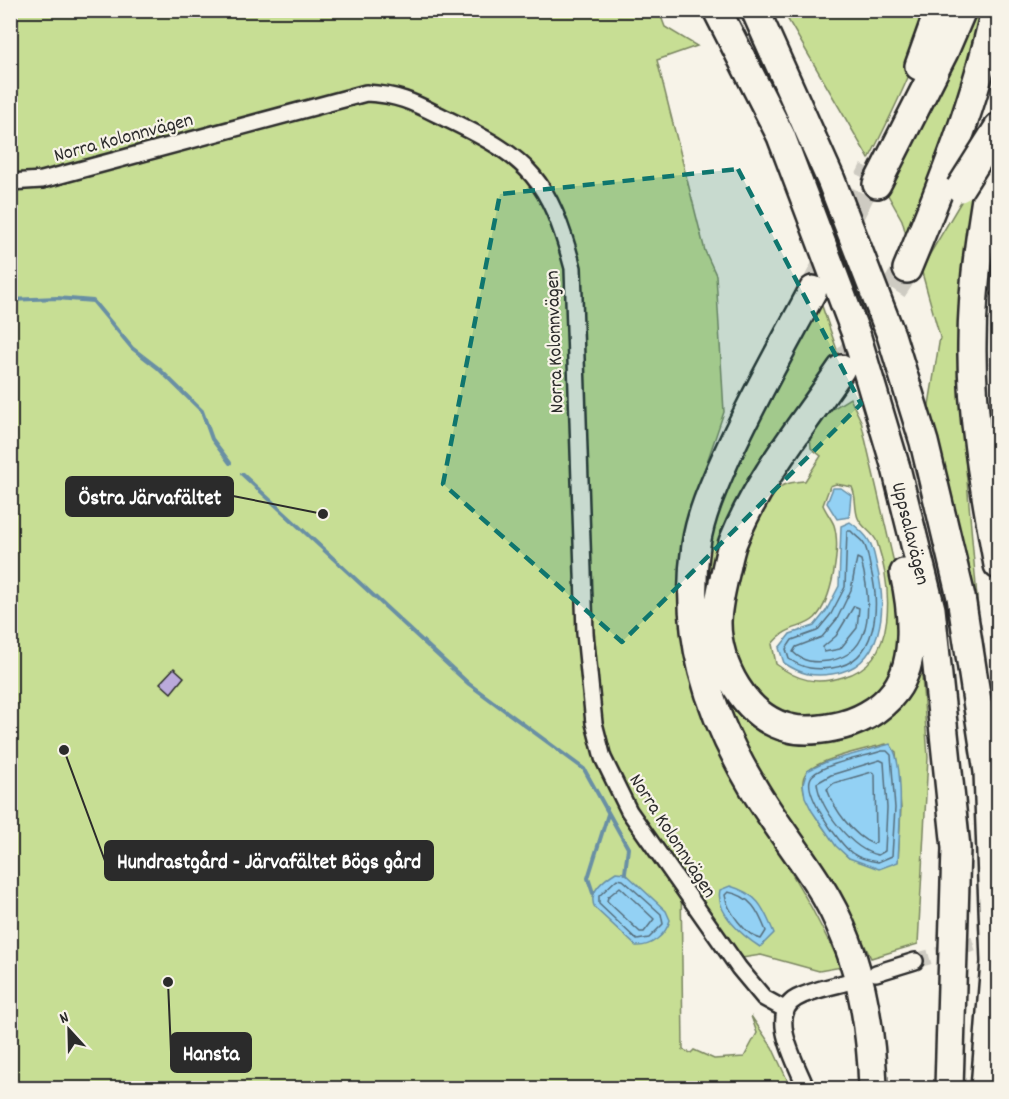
<svg xmlns="http://www.w3.org/2000/svg" width="1009" height="1099" font-family="Dekko,sans-serif">
<rect width="100%" height="100%" fill="#f7f3e8"/>
<filter id="ink" filterUnits="userSpaceOnUse"><feTurbulence type="fractalNoise" baseFrequency=".0167" numOctaves="2"/><feDisplacementMap in="SourceGraphic" scale="12" xChannelSelector="R" yChannelSelector="G"/><feConvolveMatrix kernelMatrix="1 2 1 2 8 2 1 2 1" color-interpolation-filters="sRGB"/></filter>
<g filter="url(#ink)">
<!-- green -->
<path fill="#c7de94" stroke="#798460" stroke-width="1.5" fill-rule="evenodd" d="M10,11H659L665,27L697,46L657,60L705,251L716,275L724,412L690,512L680,596L686,646L695,691L712,735L811,907L842,967L819,971L761,955L742,958L681,878L683,1050L691,1053L694,1050L714,1059L744,1057L757,1033L751,1016L772,1047L791,1088H11Z
M783,11H933C917,62 894,110 869,159Z
M972,11H988L974,70L907,238L902,220L884,188Z
M974,193L962,380L966,469L979,621L928,411L940,337L921,269L965,195Z
M822,306L838,353L748,496L720,675L823,742L847,738L865,730L917,665L922,677L928,757L918,944L871,958L832,879L761,779L724,709L704,603L709,537L722,493L747,434L814,314ZM886,744L896,752L901,808L898,861L849,858C836,846 789,790 807,772C821,758 867,749 886,744Z
M850,398L861,421L904,606L895,675L851,718H785C775,709 745,689 741,678C736,665 731,647 729,633C724,596 748,518 775,491C782,483 795,482 805,481L821,456L811,448L810,436L829,411ZM836,484L852,487C857,498 854,508 858,518C862,528 873,532 877,542C891,585 900,662 843,677C816,685 798,681 776,664L772,644C788,624 802,630 815,618C832,601 841,548 834,525C831,518 826,512 823,505L830,486Z"/>
<!-- water -->
<path fill="#93d1f4" stroke="#698fa4" stroke-width="1.5" d="M833,488H841L851,495L849,517L837,519L827,503Z
M850,522C856,526 866,535 869,541C874,548 875,560 877,567C887,608 884,667 832,674C812,677 801,674 784,663L779,648L790,634L814,626L826,611L839,586L841,526Z
M890,744C906,762 899,836 898,862L879,869L849,858L836,846L812,811L805,797L803,784L807,771L826,762Z
M616,872L625,873L666,911L670,920C666,935 651,947 636,946L595,908C587,893 603,880 616,872Z
M730,886C758,894 763,907 774,933L760,947C743,936 715,913 720,890Z"/>
<g fill="none" stroke-linecap="round" stroke-linejoin="round">
<!-- shore -->
<path stroke="#556d7b" stroke-width="1.5" d="M847,531H851C855,536 861,539 864,544C868,550 869,563 871,570C880,606 878,662 832,668C815,670 804,669 789,659L786,649L792,640L817,631L831,614L845,587Z
M857,558L861,560C870,595 878,654 828,661C814,663 803,662 793,652L796,647L822,637L837,619L851,590Z
M854,606L859,608L857,628L840,649L824,652L823,647L836,636Z
M882,751H887L891,755L895,808L892,856L878,862C870,861 859,858 852,853C840,845 798,788 813,775C826,763 864,757 882,751Z
M880,760L884,762L887,808L885,851L878,855C852,850 820,809 817,783L831,775Z
M872,772L875,774L876,842L873,844C853,836 834,809 827,789L834,783Z
M617,879L623,880L661,914L663,924L649,938L637,940L599,904V896Z
M620,887L654,919L644,932H640L607,901L608,897Z
M728,892C751,896 758,911 766,931L761,939C746,936 727,910 725,895Z"/>
<!-- stream -->
<path stroke="#698fa4" stroke-width="4" d="M10,300L57,298L93,301L132,348L158,368L202,411L212,439L230,463
M242,474L469,684L584,769L628,848L625,873
M593,893L588,878L608,814"/>
</g>
<!-- building -->
<path fill="#bbaadb" stroke="#2b2b2b" stroke-width="1.5" d="M174,668L184,677L171,693L160,683Z"/>
<g fill="none" stroke-linecap="round" stroke-linejoin="round">
<!-- minor-tunnel -->
<path stroke="#cecbc2" stroke-width="15" stroke-dasharray="15 8" stroke-linecap="butt" d="M915,961L998,937"/>
<!-- motorway-tunnel -->
<path stroke="#cecbc2" stroke-width="27" stroke-dasharray="27 14" stroke-linecap="butt" d="M813,290L873,170
M848,358L907,269"/>
<!-- minor casing -->
<g stroke="#2b2b2b" stroke-width="20">
<path id="minor" d="M10,182L42,180L366,93C403,95 416,104 449,120C530,159 549,179 573,268L585,633L594,723L603,758L629,811L739,968L764,998L786,1010
M876,973L915,961
M806,1088C798,1066 766,1014 797,998C812,990 831,987 847,982"/>
</g>
<!-- motorway casing -->
<g stroke="#2b2b2b" stroke-width="32">
<path id="motorway" d="M717,10L781,136L856,334L896,468L931,609L956,848L949,1088
M755,10L831,180L891,335L924,442L961,597L988,772L995,962L985,1088
M919,66L939,10
M998,127C986,198 972,272 972,344C971,419 985,492 998,565
M877,184L944,52L962,10
M907,269C942,185 976,100 995,10
M813,290C783,346 751,402 725,460C713,487 700,516 696,545C683,633 708,712 753,787C775,825 804,859 826,897C859,954 871,1023 873,1088
M841,369C803,425 758,479 733,542C729,553 727,566 724,578C721,592 717,608 717,623C717,664 745,718 789,728C804,732 819,730 834,727C857,723 880,711 895,691C918,660 912,608 904,573"/>
</g>
<!-- minor -->
<use href="#minor" stroke="#f7f3e8" stroke-width="15"/>
<!-- motorway -->
<use href="#motorway" stroke="#f7f3e8" stroke-width="27"/>
<!-- motorway-bridge casing -->
<g stroke="#2b2b2b" stroke-width="32" stroke-linecap="butt">
<path id="motorway-bridge" d="M960,188L998,128"/>
</g>
<!-- motorway-bridge -->
<use href="#motorway-bridge" stroke="#f7f3e8" stroke-width="27"/>
</g>
</g>
<!-- marked area -->
<path fill="#0f766e" fill-opacity="0.2" stroke="#0f766e" stroke-width="4.5" stroke-dasharray="12 8" stroke-linejoin="round" d="M738,169L861,404L622,642L443,484L500,194Z"/>
<g text-anchor="middle" stroke-width="4.5" stroke-linejoin="round" paint-order="stroke">
<!-- street labels -->
<g font-size="20" fill="#2b2b2b" stroke="#f7f3e8">
<text transform="translate(123 136) rotate(-15)" y="7">Norra Kolonnvägen</text>
<text transform="translate(553 342) rotate(-92)" y="7">Norra Kolonnvägen</text>
<text transform="translate(912 533) rotate(76)" y="7">Uppsalavägen</text>
<text transform="translate(674 835) rotate(57)" y="7">Norra Kolonnvägen</text>
</g>
</g>
<!-- callouts -->
<path fill="none" stroke="#2b2b2b" stroke-width="2" d="M323 514L233 496M64 750L105 861M168 982L171 1052"/>
<g fill="#2b2b2b" stroke="#f7f3e8" stroke-width="2">
<circle cx="323" cy="514" r="6"/>
<circle cx="64" cy="750" r="6"/>
<circle cx="168" cy="982" r="6"/>
</g>
<g fill="#2b2b2b" stroke="#2b2b2b" stroke-width="2">
<rect x="66" y="477" width="167" height="39" rx="6"/>
<rect x="105" y="841" width="328" height="39" rx="6"/>
<rect x="171" y="1033" width="80" height="39" rx="6"/>
</g>
<g font-size="21" text-anchor="middle" font-weight="bold" fill="#fff">
<text x="150" y="504">Östra Järvafältet</text>
<text x="269" y="868">Hundrastgård - Järvafältet Bögs gård</text>
<text x="211" y="1060">Hansta</text>
</g>
<!-- margin -->
<rect width="1009" height="1099" fill="none" stroke="#f7f3e8" stroke-width="36"/>
<rect x="18" y="18" width="973" height="1063" fill="none" stroke="#2b2b2b" stroke-width="2" filter="url(#ink)"/>
<!-- north arrow -->
<g transform="translate(69 1030) rotate(338)" stroke="#f7f3e8" stroke-width="4.5" paint-order="stroke">
<path d="M0-4.5L10 22L0 15L-10 22Z" fill="#2b2b2b"/>
<text y="-9" font-size="16" font-weight="bold" text-anchor="middle" fill="#2b2b2b">N</text>
</g>
</svg>
